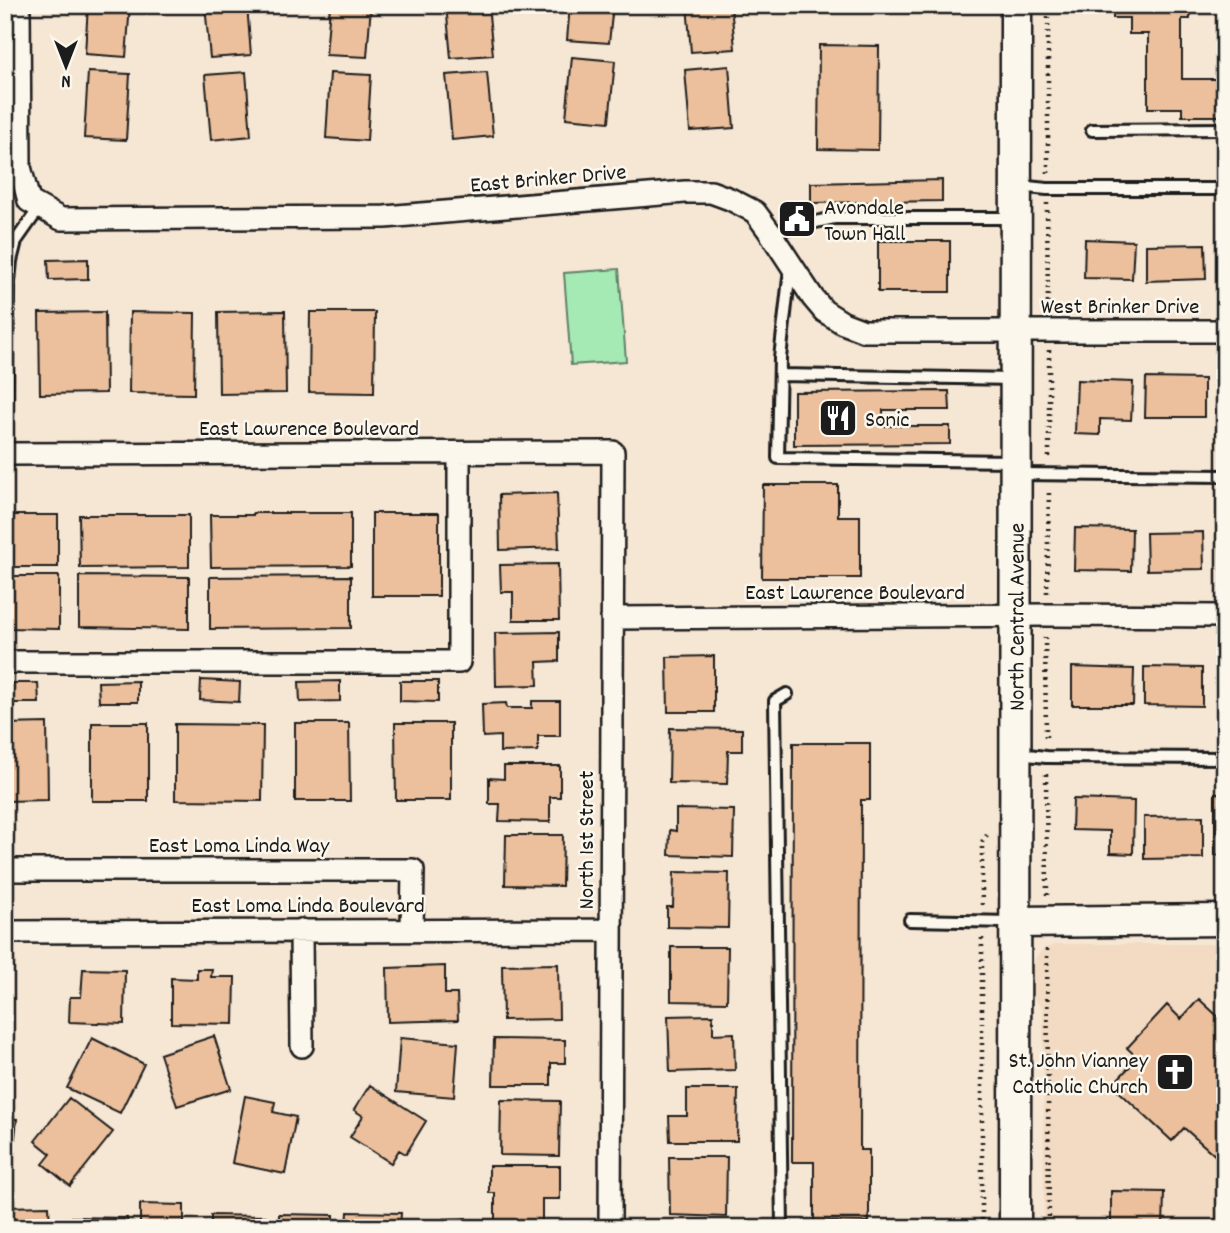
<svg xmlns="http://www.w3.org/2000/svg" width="1230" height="1233" font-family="Dekko,sans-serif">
<rect width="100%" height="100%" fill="#f6e6d4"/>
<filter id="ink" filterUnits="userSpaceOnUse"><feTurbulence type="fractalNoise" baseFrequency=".0143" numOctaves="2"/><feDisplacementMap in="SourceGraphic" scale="14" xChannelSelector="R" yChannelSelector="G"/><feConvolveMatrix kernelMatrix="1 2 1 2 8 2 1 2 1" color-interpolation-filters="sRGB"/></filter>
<g filter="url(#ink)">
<!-- built -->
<path fill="#f3dbc3" d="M1056,944H1225V1228H1044L1043,1009L1033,998L1029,987L1034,960L1042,950Z"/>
<!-- green -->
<path fill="#a5e9b5" stroke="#608268" stroke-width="2" d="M619,269L626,361L571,365L564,273Z"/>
<!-- building -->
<path fill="#ecc09c" stroke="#1c1c1c" stroke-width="2" d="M88,5H130L126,57L85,54Z
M205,5H247L251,55L210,58Z
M330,5H371L367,57L326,55Z
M446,5H488L493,55L451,58Z
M570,5H613L609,43L567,40Z
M687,5H731L735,49L691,52Z
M820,5H880V9L820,10Z
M1113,5H1190V19H1182V79H1225V116H1182V108H1148V34H1129V18H1113Z
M819,45L879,46L878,150L818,149Z
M572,57L615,61L609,122L566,118Z
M729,66L734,128L690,131L685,70Z
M88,72L130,74L126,140L84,138Z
M246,72L251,136L211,140L205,75Z
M487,72L493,136L452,140L446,75Z
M330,73L371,75L367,141L326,138Z
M942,180V201L811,203V183Z
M1220,222H1225V284L1219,283Z
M1085,239L1134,241L1132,279L1084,278Z
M878,241H950V292H878Z
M1205,244L1206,279L1146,281V245Z
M88,259V279L49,280L48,260Z
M285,311L286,393L219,394L218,312Z
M105,312L106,393L40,394L39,313Z
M130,312L195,313L194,394L129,393Z
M310,312H375L374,393L309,392Z
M1146,378L1204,379V417H1145Z
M1077,380L1133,382L1131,420L1100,419V435L1075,434Z
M1217,380H1225V414H1217Z
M949,391L950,410H883V426H950V444L794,445V392Z
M763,485H838V516H860V578H762Z
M557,493L559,548L500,550L499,495Z
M253,513H351V566L211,567L210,515H253Z
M372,513H439V596H372Z
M5,515H58V567H5Z
M79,515H189V567L80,568Z
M1220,521H1225V569H1221Z
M1075,528L1132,529L1131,571L1074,570Z
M1203,532L1204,569L1147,570L1146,533Z
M558,564L559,620H513V592H501L500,565Z
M5,576H59V629L5,628Z
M79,576L189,577V629L79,627Z
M351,576V628L210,629V577Z
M559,632V661L537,662L538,685L496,686L495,633Z
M714,656V712H668L667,657Z
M1072,667L1134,669L1133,705H1072Z
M1144,667L1202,668V706L1144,705Z
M1217,668H1225V705H1218Z
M201,680L240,682L239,702L200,700Z
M138,681V702H99L98,682Z
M340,681V701L300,702L299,682Z
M400,681H438V702L400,701Z
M5,683H38L39,703H5Z
M532,701H560V736H538V751L500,752V736L483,737L482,704L506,703L507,708H532Z
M47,723L48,800L5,801V724Z
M92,723H148V801H92Z
M295,723H349L350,801H295Z
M395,723H451V800H396Z
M175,724L263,725L262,801L175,800Z
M670,728L742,729V751H728L727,784L669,783Z
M793,743H870V800H861L860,1150H869V1222L814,1221V1162H792Z
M504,766H560V797H550V822L499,821L500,804H489V778L504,779Z
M1215,793H1225V855H1215Z
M1073,799L1134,801L1133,854L1110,853V831L1072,830Z
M676,809L734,810L733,857L669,855L670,830L676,831Z
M1203,816V858L1144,859V817Z
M506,835H563L562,886L505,885Z
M674,872L729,873L728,928L667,927V907H673Z
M671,947H728L727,1002L671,1001Z
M558,964L559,1019L503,1020L502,965Z
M445,966V994H457L458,1020L388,1022L387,968Z
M83,969L125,970L124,1024L69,1022L70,997H81Z
M197,969H212L211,977H235L234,1024L171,1023V978L197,979Z
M1199,999L1225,1023V1148L1217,1157L1184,1128L1172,1141L1112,1085L1138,1058L1127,1048L1167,1005L1181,1019Z
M713,1015V1034L734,1033L735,1070L670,1072L668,1016Z
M214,1036L231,1089L177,1106L160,1054Z
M92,1038L144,1064L120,1113L67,1088Z
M400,1038L458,1043L454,1097L396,1092Z
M494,1039L565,1040V1063H551V1085H493Z
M370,1085L426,1121L406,1154L399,1150L391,1163L350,1137L363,1116L354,1110Z
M687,1089H738L737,1141H670L669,1116H687Z
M245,1096L275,1102L273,1112L296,1117L285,1174L232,1163Z
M69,1098L113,1132L70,1186L43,1164L51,1154L35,1141Z
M501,1100L560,1101L559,1156L500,1155Z
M5,1118L17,1119L11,1174L5,1173Z
M669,1157H727L726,1217L670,1215Z
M489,1166H560V1199H542V1224L495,1223V1193H489Z
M1111,1191L1164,1192L1163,1228H1111Z
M140,1204L184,1205V1228H140Z
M49,1206L50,1228H5V1207Z
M348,1212L401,1213L400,1228H347Z
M279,1214L334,1215V1228H279Z
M211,1215L266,1216V1228H211Z
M72,1217L127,1218V1228H72Z
M466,1218V1228H443V1219Z
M1179,1221H1225V1228H1179Z"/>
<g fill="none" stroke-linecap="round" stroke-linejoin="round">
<!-- lane casing -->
<g stroke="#1c1c1c" stroke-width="16">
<path id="lane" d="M1092,130L1225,129
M1018,186L1047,189H1225
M772,236L784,229L834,218H1015
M790,269L780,358L778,458L1012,461
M780,375L1015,379
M5,454L8,292L11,261L16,241L40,207
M1018,474L1225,476
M1018,754L1046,757L1225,758
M910,920L1012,922
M782,1228L775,701L787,694"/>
</g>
<!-- street casing -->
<g stroke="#1c1c1c" stroke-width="26">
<path id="street" d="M19,5L20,167L29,201L61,219L385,217L685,192H711L730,199L755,212L769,231L813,298L824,311L843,323L864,331H1225
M5,454L613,452L610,1228
M612,618L1046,615L1225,616
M5,662H459V453
M5,870H413L412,930
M301,930L302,1046
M5,932L611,930"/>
</g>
<!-- secondary casing -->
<g stroke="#1c1c1c" stroke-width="35">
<g id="secondary">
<path d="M1015,922L1225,920"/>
<path id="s1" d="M1015,1228L1016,5"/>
</g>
</g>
<!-- path -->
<path stroke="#1c1c1c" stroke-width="4.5" stroke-dasharray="2 5" stroke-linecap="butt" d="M1048,173V5
M1047,203L1048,310
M1049,350V457
M1047,593L1049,490
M1045,637L1046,740
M1046,774L1047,898
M982,905V842L987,835
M982,938V1228
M1047,949L1049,1228"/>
<!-- lane -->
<use href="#lane" stroke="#fbf7ec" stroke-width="10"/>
<!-- street -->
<use href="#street" stroke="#fbf7ec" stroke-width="21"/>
<!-- secondary -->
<use href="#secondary" stroke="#fbf7ec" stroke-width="30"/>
</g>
</g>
<!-- icons -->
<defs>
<g id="civic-square" transform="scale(2.0125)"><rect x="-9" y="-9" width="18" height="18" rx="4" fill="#1c1c1c" stroke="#fbf7ec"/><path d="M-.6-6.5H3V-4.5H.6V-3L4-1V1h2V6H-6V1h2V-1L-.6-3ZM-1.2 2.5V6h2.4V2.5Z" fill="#fff"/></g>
<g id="restaurant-square" transform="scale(2.0125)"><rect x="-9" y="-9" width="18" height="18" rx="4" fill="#1c1c1c" stroke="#fbf7ec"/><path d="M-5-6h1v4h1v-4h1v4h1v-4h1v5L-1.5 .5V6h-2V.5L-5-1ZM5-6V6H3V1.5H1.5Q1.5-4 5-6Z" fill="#fff"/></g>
<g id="church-square" transform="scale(2.0125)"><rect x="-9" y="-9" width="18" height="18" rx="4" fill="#1c1c1c" stroke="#fbf7ec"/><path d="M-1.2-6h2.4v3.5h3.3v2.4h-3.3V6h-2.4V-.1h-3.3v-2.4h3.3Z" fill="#fff"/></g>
</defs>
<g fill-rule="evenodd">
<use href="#civic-square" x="797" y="219"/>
<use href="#restaurant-square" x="838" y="418"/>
<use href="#church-square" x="1175" y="1072"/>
</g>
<g text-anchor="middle" stroke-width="5" stroke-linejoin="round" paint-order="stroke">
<!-- street labels -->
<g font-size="23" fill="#1c1c1c" stroke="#fbf7ec">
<text transform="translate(548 177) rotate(-5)" y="8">East Brinker Drive</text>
<text x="1120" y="313">West Brinker Drive</text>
<text x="309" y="435">East Lawrence Boulevard</text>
<text x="855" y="599">East Lawrence Boulevard</text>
<text dy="8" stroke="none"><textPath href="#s1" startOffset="611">North Central Avenue</textPath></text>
<text transform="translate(585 840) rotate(-90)" y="8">North 1st Street</text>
<text x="239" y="852">East Loma Linda Way</text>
<text x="308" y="912">East Loma Linda Boulevard</text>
</g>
<!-- poi labels -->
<g font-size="23" fill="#1c1c1c" stroke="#fbf7ec" text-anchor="start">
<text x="824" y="214">Avondale<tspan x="824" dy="26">Town Hall</tspan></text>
<text x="865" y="426">Sonic</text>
<text x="1148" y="1067" text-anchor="end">St. John Vianney<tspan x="1148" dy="26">Catholic Church</tspan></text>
</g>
</g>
<!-- margin -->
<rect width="1230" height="1233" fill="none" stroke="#fbf7ec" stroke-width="28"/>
<rect x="14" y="14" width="1202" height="1205" fill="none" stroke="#1c1c1c" stroke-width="2.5" filter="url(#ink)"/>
<!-- north arrow -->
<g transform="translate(66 66) rotate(180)" stroke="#fbf7ec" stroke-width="5" paint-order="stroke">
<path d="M0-5L12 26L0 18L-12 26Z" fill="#1c1c1c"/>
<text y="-10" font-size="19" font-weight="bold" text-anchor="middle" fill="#1c1c1c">N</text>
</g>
</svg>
